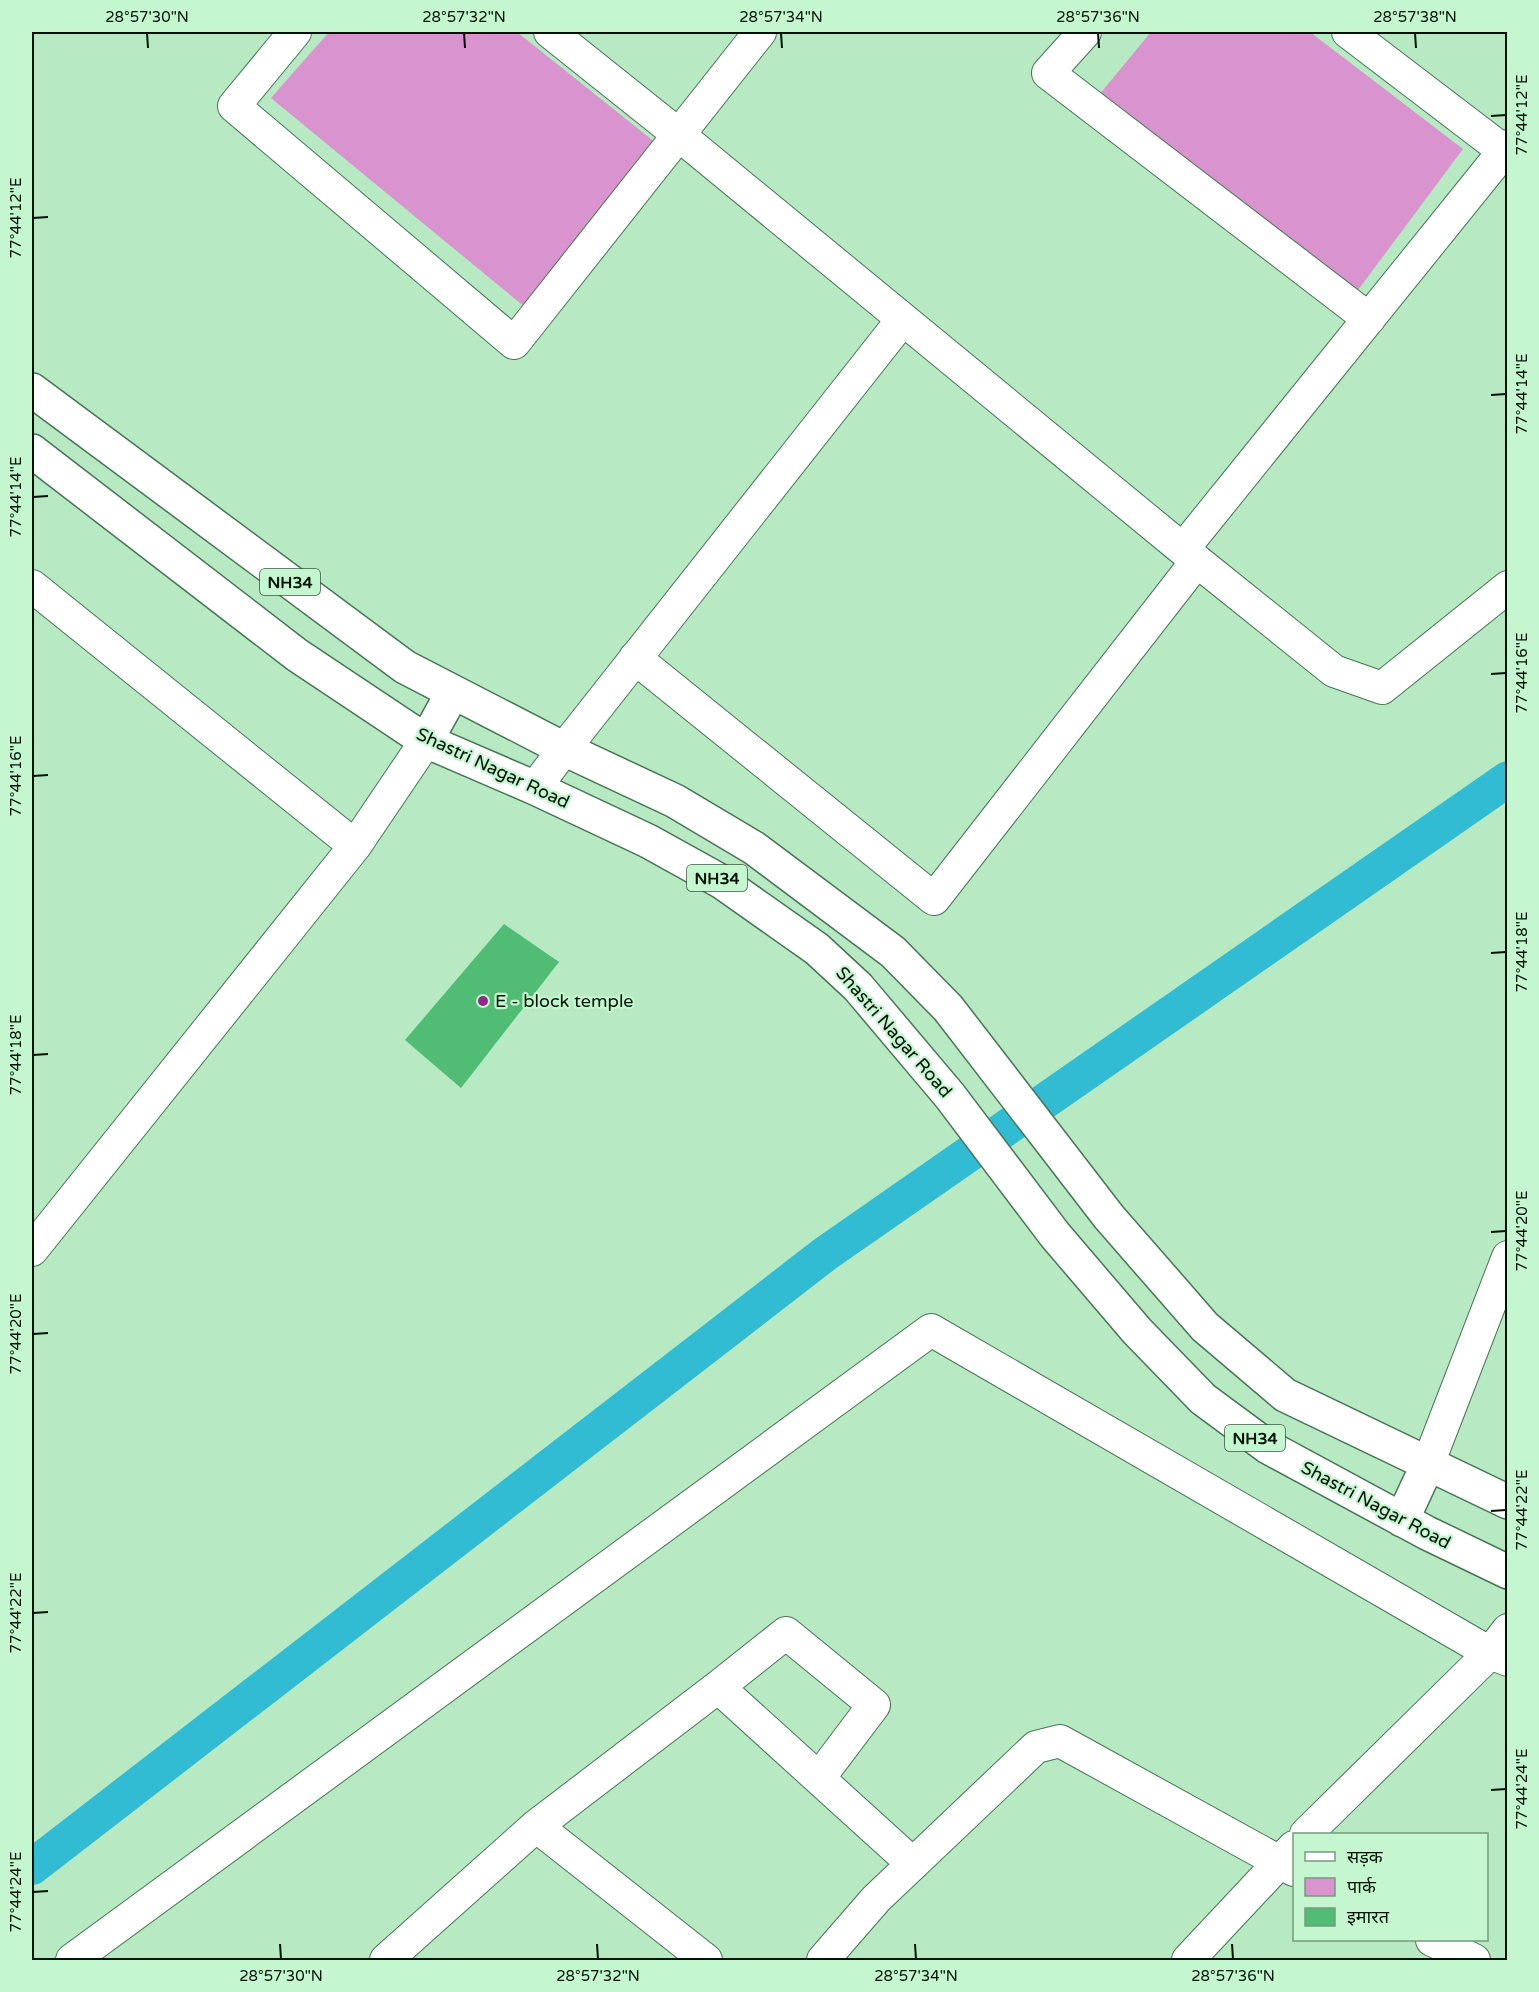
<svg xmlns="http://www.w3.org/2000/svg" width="1539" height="1992" font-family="'Varela Round','Noto Sans Devanagari',sans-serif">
<rect width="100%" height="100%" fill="#b7e9c3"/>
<!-- green -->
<path fill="#d994cf" d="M329,32H517L661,147L526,308L271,98Z
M1151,32H1310L1463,149L1358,290L1099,95Z"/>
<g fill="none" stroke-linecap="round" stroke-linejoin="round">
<!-- canal -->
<path stroke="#32bcd3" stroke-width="36" d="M32,1867L825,1254L1508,779"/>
</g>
<!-- building -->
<path fill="#50bc74" d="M504,924L559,962L461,1088L405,1040Z"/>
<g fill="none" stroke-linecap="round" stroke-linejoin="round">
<!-- street casing -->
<g stroke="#477453" stroke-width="34">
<path id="street" d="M295,32L234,106L514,343L760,32
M550,32L679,135L1197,561L1334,671L1382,688L1508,587
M1085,32L1048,73L1369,319
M1348,32L1504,151
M1183,549L1508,146
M32,586L355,846
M635,658L934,899L1197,561
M535,788L564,749L903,319
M32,1250L355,846L426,741
M1428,1464L1508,1257
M718,1687L786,1633L874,1705L819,1778
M536,1826L718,1687L913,1864
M1306,1834L1490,1653L1508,1630
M1432,1940L1474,1960
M72,1960L931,1330L1490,1653L1508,1660
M386,1960L536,1826L706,1960
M823,1960L876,1899L1036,1747L1060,1741L1294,1870
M1188,1960L1294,1847"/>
</g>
<!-- highway casing -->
<g stroke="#477453" stroke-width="36">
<path id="highway" d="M32,390L405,667L564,749L675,801L754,848L893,952L948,1008L1109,1217L1205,1327L1285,1395L1508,1502
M32,451L297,655L426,741L535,788L648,841L722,882L817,949L858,987L950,1096L1055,1235L1137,1331L1203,1399L1268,1447L1427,1533L1508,1572
M426,741L453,692
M1402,1520L1428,1464"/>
</g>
<!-- street -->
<use href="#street" stroke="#fff" stroke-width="32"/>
<!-- highway -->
<use href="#highway" stroke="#fff" stroke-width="33"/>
</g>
<!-- ticks -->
<path fill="none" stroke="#021206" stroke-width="2" d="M147,33L148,48M464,33L465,48M781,33L782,48M1098,33L1099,48M1415,33L1416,48M1491,116L1506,115M33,218L48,217M1491,395L1506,394M33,497L48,496M1491,674L1506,673M33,776L48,775M1491,953L1506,952M33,1055L48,1054M1491,1232L1506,1231M33,1334L48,1333M1491,1511L1506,1510M33,1613L48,1612M1491,1790L1506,1789M33,1892L48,1891M280,1944L281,1959M597,1944L598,1959M915,1944L916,1959M1232,1944L1233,1959"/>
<!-- markers -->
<circle fill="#93288a" stroke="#c4f6cf" stroke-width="2" cx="483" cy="1001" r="6"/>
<g text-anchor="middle" stroke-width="4.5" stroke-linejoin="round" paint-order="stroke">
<!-- shield labels -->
<g fill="#c4f6cf" stroke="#3c5642" stroke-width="1.5">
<rect x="260" y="569" width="60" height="26" rx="4.5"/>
<rect x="687" y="865" width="60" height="26" rx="4.5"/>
<rect x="1225" y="1425" width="60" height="26" rx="4.5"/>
</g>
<g font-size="16" font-weight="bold" fill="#021206">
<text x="290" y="588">NH34</text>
<text x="717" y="884">NH34</text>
<text x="1255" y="1444">NH34</text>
</g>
<!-- street labels -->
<g font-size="18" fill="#021206" stroke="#c4f6cf">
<text transform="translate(493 768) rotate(25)" y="6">Shastri Nagar Road</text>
<text transform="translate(894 1032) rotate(49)" y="6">Shastri Nagar Road</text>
<text transform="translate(1376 1505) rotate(28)" y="6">Shastri Nagar Road</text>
</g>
<!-- poi labels -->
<g font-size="18" fill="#021206" stroke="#c4f6cf" text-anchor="start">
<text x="495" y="1007">E - block temple</text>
</g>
</g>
<!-- border -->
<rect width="1539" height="1992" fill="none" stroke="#c4f6cf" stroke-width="66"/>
<!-- legend -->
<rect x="1293" y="1833" width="195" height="108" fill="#c4f6cf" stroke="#769b7f" stroke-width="1.5"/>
<rect x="1305" y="1852" width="30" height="9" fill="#ffffff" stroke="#769b7f" stroke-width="1.5"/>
<text x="1347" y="1863" font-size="18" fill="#021206">सड़क</text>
<rect x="1305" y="1878" width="30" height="18" fill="#d994cf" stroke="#769b7f" stroke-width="1.5"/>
<text x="1347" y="1893" font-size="18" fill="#021206">पार्क</text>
<rect x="1305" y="1908" width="30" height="18" fill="#50bc74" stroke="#769b7f" stroke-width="1.5"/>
<text x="1347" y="1923" font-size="18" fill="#021206">इमारत</text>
<rect x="33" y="33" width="1473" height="1926" fill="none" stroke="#021206" stroke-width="2"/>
<g font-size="15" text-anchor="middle" fill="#021206">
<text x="147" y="22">28°57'30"N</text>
<text x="464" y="22">28°57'32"N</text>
<text x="781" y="22">28°57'34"N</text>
<text x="1098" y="22">28°57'36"N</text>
<text x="1415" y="22">28°57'38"N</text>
<text transform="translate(1522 115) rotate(-90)" y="5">77°44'12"E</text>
<text transform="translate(16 218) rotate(-90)" y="5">77°44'12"E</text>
<text transform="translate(1522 394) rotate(-90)" y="5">77°44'14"E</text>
<text transform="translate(16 497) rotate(-90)" y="5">77°44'14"E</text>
<text transform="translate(1522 673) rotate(-90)" y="5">77°44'16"E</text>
<text transform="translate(16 776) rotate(-90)" y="5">77°44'16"E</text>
<text transform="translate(1522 952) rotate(-90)" y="5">77°44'18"E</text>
<text transform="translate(16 1055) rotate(-90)" y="5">77°44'18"E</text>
<text transform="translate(1522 1231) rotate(-90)" y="5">77°44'20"E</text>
<text transform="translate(16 1334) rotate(-90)" y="5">77°44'20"E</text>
<text transform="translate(1522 1510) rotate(-90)" y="5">77°44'22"E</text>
<text transform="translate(16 1613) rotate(-90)" y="5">77°44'22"E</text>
<text transform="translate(1522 1789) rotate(-90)" y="5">77°44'24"E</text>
<text transform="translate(16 1892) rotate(-90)" y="5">77°44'24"E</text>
<text x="281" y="1981">28°57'30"N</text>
<text x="598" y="1981">28°57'32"N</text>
<text x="916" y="1981">28°57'34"N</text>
<text x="1233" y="1981">28°57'36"N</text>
</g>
</svg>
